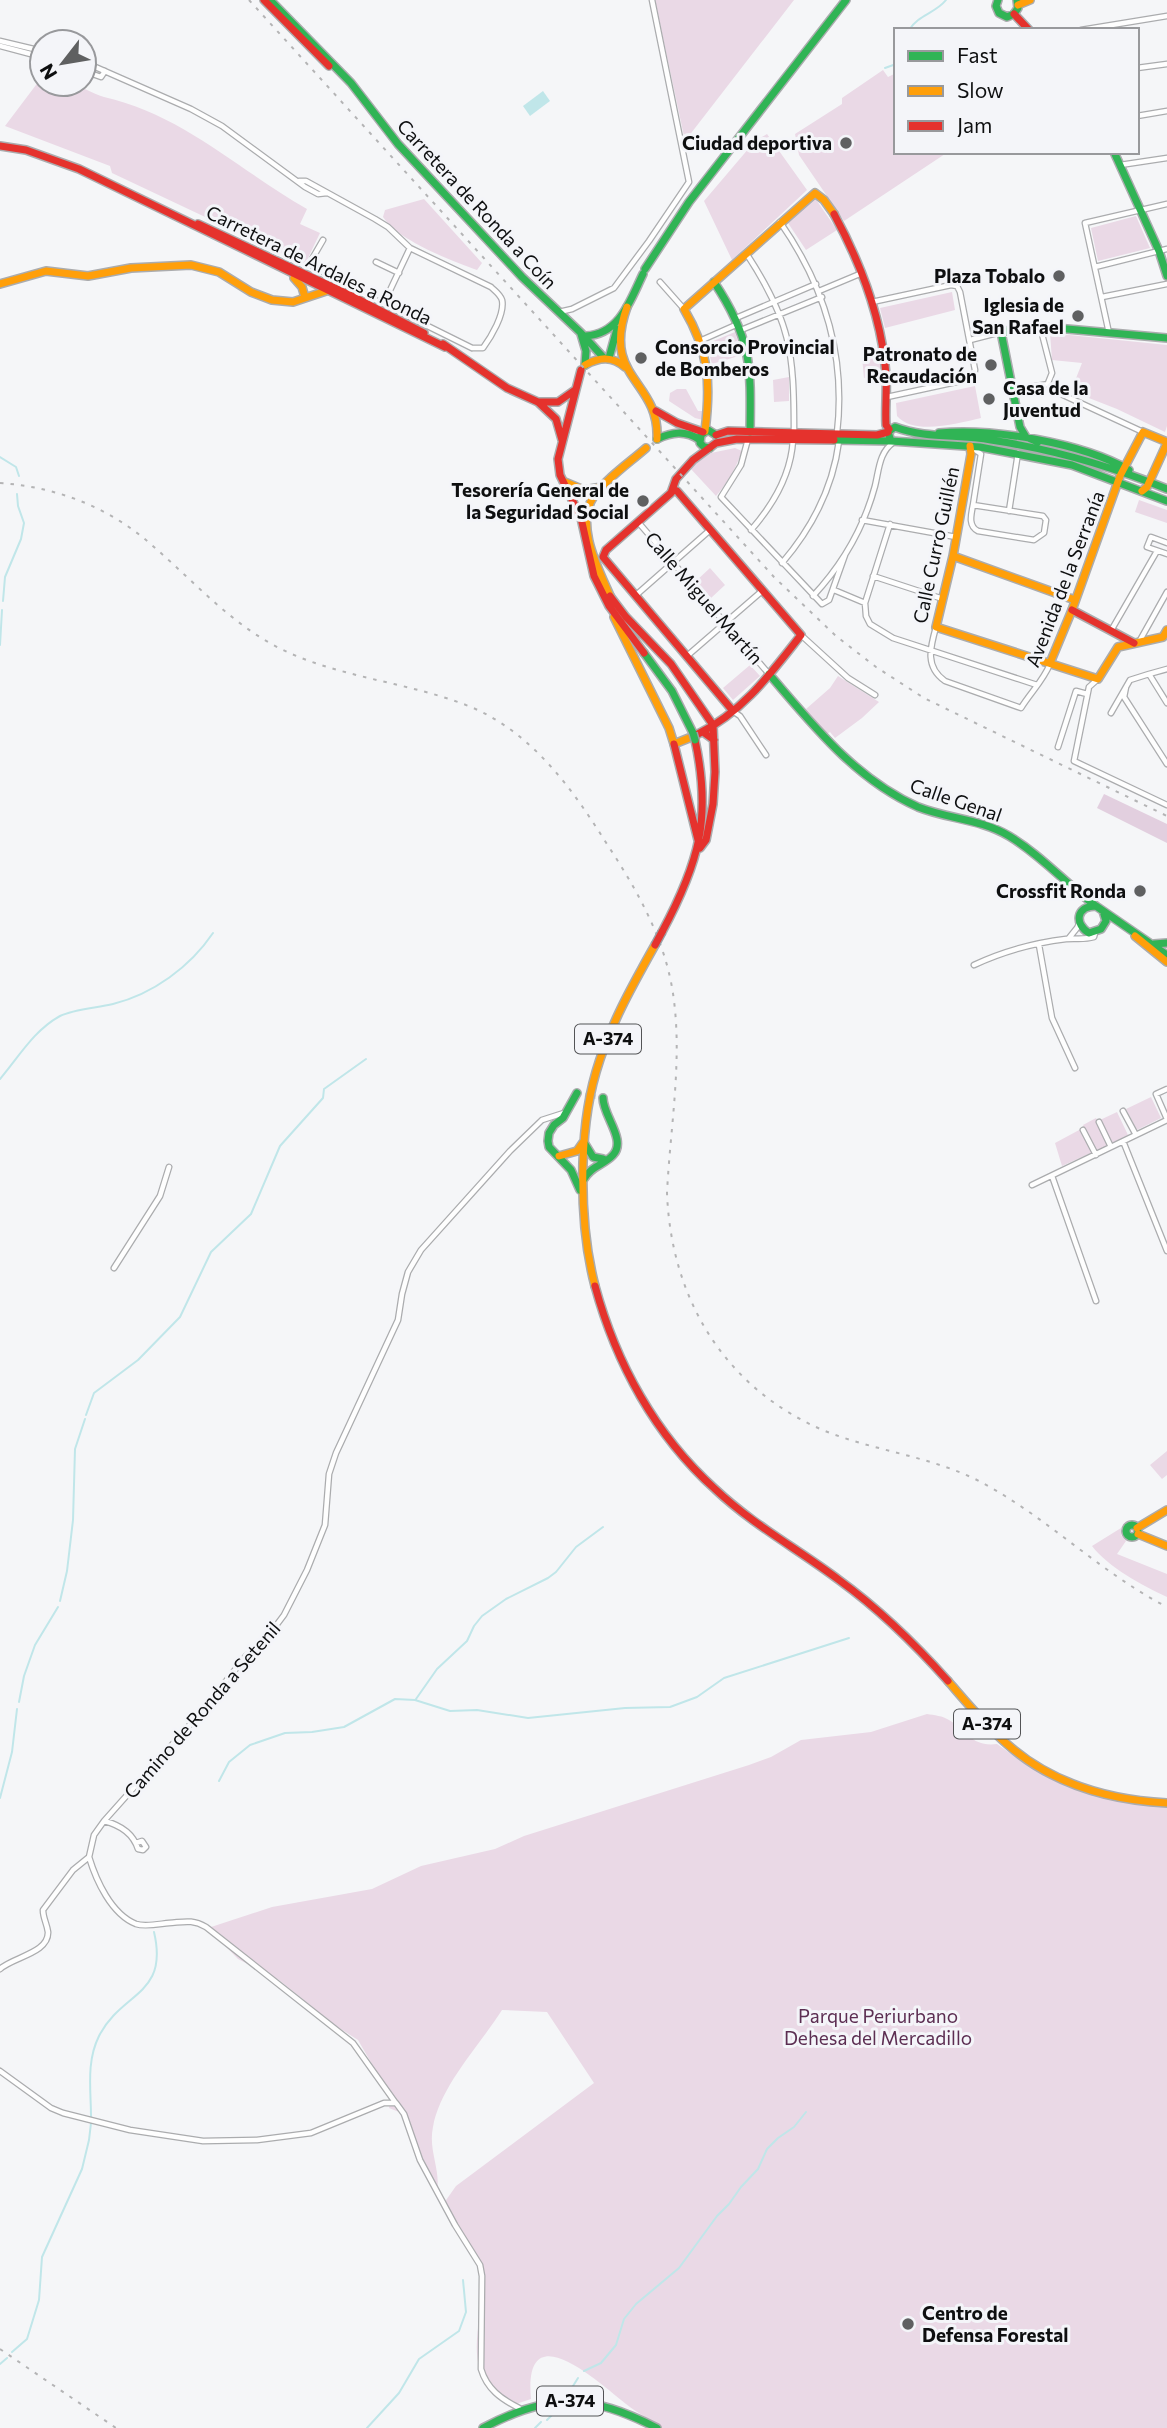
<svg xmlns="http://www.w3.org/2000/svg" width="1167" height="2428" font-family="Commissioner,sans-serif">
<rect width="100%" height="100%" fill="#f5f6f8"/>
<!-- green -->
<path fill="#ead9e6" d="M655,0H794L685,141Z
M883,70L888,77L896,73V152H948L844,221L799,155L795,134L842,104V98Z
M42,77V84C51,84 60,83 69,84C81,85 92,94 104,97C183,115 237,169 307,209L300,224L320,233L308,258L309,266L112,173L110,166L5,126Z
M767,134L807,190L732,260L704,201L755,141Z
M815,198L837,230L806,250L788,223Z
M424,199L482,263L477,270C450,260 399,241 383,217L385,210Z
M1136,216L1150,248L1098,261L1091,228Z
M952,292L955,310L885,328L880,308Z
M735,332L742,355L712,364L706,344Z
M1050,333L1167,345V426L1165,432L1117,409L1071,391L1082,363L1052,360Z
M880,354L883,375L864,378L862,357Z
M789,377V401L774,402L773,380Z
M975,386L981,418C959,423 914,436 897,416L896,403Z
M686,389L698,411H705L703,420L695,418L669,401L670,393L677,389Z
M735,448L742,451C736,468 728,482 716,496L690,468L711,453Z
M1139,500L1167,510V523L1135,512Z
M710,568L725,585L711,598L696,581Z
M750,665L760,676L733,700L723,688Z
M838,676L879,702L862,718L835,738L830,732L827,734L806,709L830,688Z
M1151,1097L1161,1118L1137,1130L1126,1109Z
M1117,1112L1128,1135L1111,1144L1100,1120Z
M1096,1118L1109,1145L1096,1152L1083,1125Z
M1081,1129L1093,1152L1062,1166L1055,1143Z
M1167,1451V1475L1162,1479L1150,1465Z
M1121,1528V1535L1126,1541L1117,1554L1167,1574V1597C1143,1586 1108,1567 1092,1546Z
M927,1714C934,1715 943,1716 949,1720C968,1732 972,1747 997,1744L1024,1763L1060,1782L1167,1806V2428H662C650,2419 637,2413 626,2404C597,2381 523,2312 531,2399L510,2406C504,2400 496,2394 490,2388C464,2357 485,2316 481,2282C478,2254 459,2226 444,2203L456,2186L594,2083L547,2012L502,2010C480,2045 440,2086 433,2127C428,2151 441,2169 437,2192L408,2123L399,2112L389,2108L391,2097L358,2040L336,2026L279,1980L238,1959L208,1928L272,1907L372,1889L421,1866L495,1849L524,1836L749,1765L771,1757L801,1740L871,1732Z"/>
<!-- forest -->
<path fill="#e2cfdf" d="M1104,794L1167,824V843L1097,808Z"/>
<!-- water -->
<path fill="#c0e6e9" d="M543,91L550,101L530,116L523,106Z"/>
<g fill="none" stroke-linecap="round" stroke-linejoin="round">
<!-- stream -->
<path stroke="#c0e6e9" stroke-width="2" d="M909,30C918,15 936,13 946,0
M885,68L896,64
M0,457L16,467L19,476
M3,601L5,577L21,539L24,523L18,506L17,494
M0,645L2,610
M0,1079C18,1058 34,1030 60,1016C74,1009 96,1008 113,1004C153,994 190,967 213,933
M86,1415L94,1393L138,1360L180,1317L211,1252L251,1214L280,1146L323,1098L324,1089L366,1059
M60,1601L67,1571L73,1520L75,1449L85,1419
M416,1699L437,1669L467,1641L474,1626L482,1616L506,1599L548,1578L556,1572L576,1547L603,1527
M19,1702L24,1676L35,1645L58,1607
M219,1781L229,1762L250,1745L285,1733L312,1732L344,1727L395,1699L415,1700L450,1711L477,1710L528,1718L625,1708L670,1707L697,1697L724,1678L849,1638
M0,1798L12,1752L17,1709
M91,2117C91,2090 86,2062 99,2036C122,1991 169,1996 154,1932
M12,2352L27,2339L39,2300L42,2257L82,2169L89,2140L91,2123
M0,2364L7,2358
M584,2371L601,2363L616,2345L624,2319L636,2304L679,2268L717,2216L729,2204L741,2187L758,2169L767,2149L778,2138L794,2127L806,2112
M568,2394L578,2378
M547,2420L558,2409
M367,2428L399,2393L419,2359L459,2331L466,2312L463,2280
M535,2428L541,2422"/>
<!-- street-tunnel -->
<path stroke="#d2d3d5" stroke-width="4.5" stroke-dasharray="4.5 2" stroke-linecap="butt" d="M585,1095L597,1097"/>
<!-- street casing -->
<g stroke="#abacae" stroke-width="7">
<path id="street" d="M1081,30L1167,16
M0,41L42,51
M0,46L42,57
M84,62L191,109L222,126L305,187L318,194L327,193
M1137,68L1167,64
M84,71L101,77L105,71
M1137,116L1167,111
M1120,165L1167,158
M299,181H306L375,219L388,227L410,248L491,287C495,291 500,294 502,300C505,314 491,337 483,348H472
M780,222C824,285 846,356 837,433
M323,240L312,259L313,266L347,286L472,348
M746,253C791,321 794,353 794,432
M376,262L399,273
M1095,267L1167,249
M660,282L684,309
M819,291L862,273
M1102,297L1167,284
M872,302L951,285L957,286L960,292L975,370L974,376L970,379L887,397
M384,303L410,248
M559,312L572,309L614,288L649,241L689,182L652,0
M736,318L816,284
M741,330L822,297
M1109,333L1085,223L1167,204
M1042,334L1052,373L1048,383
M702,340L738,324
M970,340L1001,332
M1014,390L1048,384L1061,394L1143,432
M748,439L741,465L721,497L822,604L829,600L845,555
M972,448L981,454L973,505
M973,505L1043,516L1046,520L1044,533L1034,540L978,531C968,526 971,515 973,505Z
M1009,511L1018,453
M862,520L956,537
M638,522L769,674
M890,524L865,603L866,616L870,624L893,638L1037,685
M751,530C773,505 791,474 793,440
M1167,543L1151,537L1147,547L1167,554
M782,563C812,528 833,488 839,441
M873,576L943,599
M834,590L865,603
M635,596L710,530
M813,596C842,565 864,527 875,486C879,470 879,452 894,442
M936,627C930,648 925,667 945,681L1021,708C1031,692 1043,681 1050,664
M1112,629L1157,551
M801,635L848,678L875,695
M1139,642L1167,592
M687,656L762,591
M1167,669L1149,674L1167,703
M1098,679L1089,687L1074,761L1167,805
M1126,687L1124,697L1167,764
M734,712L740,716L766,755
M1111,713L1130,680L1149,674
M1058,747L1076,691L1087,694
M1069,938L1077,928L1079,924
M1039,945L1052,1018L1075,1068
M974,965C1004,951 1033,943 1066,939C1076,938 1084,940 1094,937L1095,933
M1167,1089L1156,1094L1167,1119
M1123,1111L1136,1135
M1099,1122L1111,1147
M1083,1130L1096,1155
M1123,1141L1167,1251
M1052,1176L1096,1301
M1032,1185L1167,1120
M114,1268L160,1196L169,1167
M104,1821C120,1825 133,1833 138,1849L143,1850L146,1847L142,1841L136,1843
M89,1857C96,1880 111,1914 136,1924C145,1927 159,1924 169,1923C184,1922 192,1919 206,1927L353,2043L395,2102
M0,1969C13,1957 49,1953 48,1932C47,1924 43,1918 43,1910L73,1870L89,1857L94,1835L104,1821L204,1709L246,1656L263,1643L284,1615L307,1570L325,1525L329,1474L336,1453L398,1320L402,1294L408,1272L421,1250L510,1151L542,1120L567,1112
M0,2071L51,2108L63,2113L130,2130L203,2141L257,2140L311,2133L384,2103H396L404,2114L420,2160L455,2225L480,2265L482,2276L481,2369C487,2389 501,2399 519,2408"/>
</g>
<!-- fast casing -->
<g stroke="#abacae" stroke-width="10">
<path id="fast" d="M270,0L351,83L398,144L522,277L581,333
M998,0L996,6L999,13L1007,17L1014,14
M1014,14L1018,8L1017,0
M1114,152L1159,251L1167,276
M645,269L689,202L846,0
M714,282C752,339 751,366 750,432
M581,333L603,357
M581,334L586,351L585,365
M586,336C620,334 630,301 643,274
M609,358L617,329
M939,433C993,428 1082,443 1129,470
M657,439C672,432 685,430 700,440
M834,440L891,441L980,447L1072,465L1167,501
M891,441L888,432L895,427C926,439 958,434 991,440C1051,449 1111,466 1167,489
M1038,442L1026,437L1020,427L1001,332L1034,326L1167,338
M710,448L704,447L700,443L701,435L708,430L716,435
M644,653L672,691L693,733
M769,674C813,725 855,779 918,807C948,819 981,819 1009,836C1041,855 1066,884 1096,906
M1103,911L1106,921L1101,929L1089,933C1074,924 1076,906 1096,906L1167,955
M1154,944L1167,943
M577,1093L563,1118L554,1125L549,1133L548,1141L549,1147L571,1170L580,1190
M585,1144L593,1157L603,1159
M584,1179C591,1166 604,1165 613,1155C627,1140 603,1116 603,1098
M1126 1531a6 6 0 1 1 12 0a6 6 0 1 1-12 0Z
M483,2428C550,2392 590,2394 657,2428"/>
</g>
<!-- slow casing -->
<g stroke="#abacae" stroke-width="10">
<path id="slow" d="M1018,5L1030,0
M294,278L302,287L304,294
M0,284L46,271L88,276L131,268L191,265L219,272L251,292L272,300L293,302L326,291
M627,307C601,379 660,380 657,439
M585,365C600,357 612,356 625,367
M705,431C711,383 709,351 684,309L815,193L824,200L834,214
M970,446L971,454L953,556L936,627L1098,679L1118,647L1163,637L1167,630
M565,482L584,490L602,487
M1142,491L1147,487L1167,443
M953,556L1075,600
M611,598C599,570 574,525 594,496C608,477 629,463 646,448
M614,617L669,728
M1050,663L1072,610L1120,476L1143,432L1167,442
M669,728L674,744L689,738
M1135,936L1167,962
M559,1156L577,1151L584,1141
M595,1286C579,1225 578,1133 596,1072C609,1027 632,986 655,945
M1137,1528L1167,1510
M1138,1534L1167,1546
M948,1681C967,1703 985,1725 1007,1744C1052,1784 1109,1800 1167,1803"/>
</g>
<!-- jam casing -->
<g stroke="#abacae" stroke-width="10">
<path id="jam" d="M264,0L329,66
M1014,14L1029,30
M0,146L26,150L79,169L445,347
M834,214C861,264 882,318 886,375C887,392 885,409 886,425L889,429
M198,224L356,298L424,333
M443,344L507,388L538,402
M581,370L558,459L560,475L581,518L594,576L609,606L644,653
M538,402L556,419L562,440
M538,402H558L575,390
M656,411L677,423L703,432
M716,435L728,431L877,435L888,432
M673,490L677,491L801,635C771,673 743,712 698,734
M610,596L626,617L671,664L713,725L715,772L713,804L706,840L700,848
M1072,610L1134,643
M733,711L603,557L606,550L671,493L676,479L693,460L716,443L737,439L834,440
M703,732L714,740
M674,744L699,844
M662,932C699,863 712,818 695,740
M595,1286C616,1363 655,1435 715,1489C753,1525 798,1549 839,1580C879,1609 915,1644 948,1681"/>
</g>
<!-- street -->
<use href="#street" stroke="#fefefe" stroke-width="4.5"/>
<!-- fast -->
<use href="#fast" stroke="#30b455" stroke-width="7"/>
<!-- slow -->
<use href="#slow" stroke="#ff9f0a" stroke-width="7"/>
<!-- jam -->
<use href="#jam" stroke="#e5322d" stroke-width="7"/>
<!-- rail -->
<path stroke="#b4b4b5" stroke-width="2" stroke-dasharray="3.5 7" stroke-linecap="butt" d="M249,0L774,577L836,636L876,667L924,698L1167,816
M0,483C58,487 111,508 154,547C191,579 225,617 268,642C330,678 405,680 471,707C532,733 571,787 605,841C637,890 667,941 674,1001C682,1064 670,1130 667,1193C671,1299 725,1389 825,1431C875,1451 929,1456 977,1480C1045,1515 1099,1572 1167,1607
M0,2349L116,2428"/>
<!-- fast-bridge casing -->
<g stroke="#98a1a7" stroke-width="10" stroke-linecap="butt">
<path id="fast-bridge" d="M693,733L695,740"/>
</g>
<!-- jam-bridge casing -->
<g stroke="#98a1a7" stroke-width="10" stroke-linecap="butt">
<path id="jam-bridge" d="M655,945L662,932"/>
</g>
<!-- fast-bridge -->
<use href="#fast-bridge" stroke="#30b455" stroke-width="7"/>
<!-- jam-bridge -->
<use href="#jam-bridge" stroke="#e5322d" stroke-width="7"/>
</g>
<!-- markers -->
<g fill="#5f6061" stroke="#f4f5f9" stroke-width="2.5">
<circle cx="846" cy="143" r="7"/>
<circle cx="1059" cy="276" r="7"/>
<circle cx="1078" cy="316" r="7"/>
<circle cx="641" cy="358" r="7"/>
<circle cx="991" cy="365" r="7"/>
<circle cx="989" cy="399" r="7"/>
<circle cx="643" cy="501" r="7"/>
<circle cx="1140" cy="891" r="7"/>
<circle cx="908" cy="2324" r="7"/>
</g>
<g text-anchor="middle" stroke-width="6" stroke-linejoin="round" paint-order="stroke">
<!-- shield labels -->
<g fill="#f4f5f9" stroke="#535456" stroke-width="2">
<rect x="575" y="1024.5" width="66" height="29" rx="5"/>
<rect x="954" y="1709.5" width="66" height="29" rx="5"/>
<rect x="537" y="2386.5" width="66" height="29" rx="5"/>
</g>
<g font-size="18" font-weight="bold" fill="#0e0f10">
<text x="608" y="1045">A-374</text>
<text x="987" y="1730">A-374</text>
<text x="570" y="2407">A-374</text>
</g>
<!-- poi labels -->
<g font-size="19" font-weight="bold" fill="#0e0f10" stroke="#f4f5f9" text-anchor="end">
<text x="832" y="150">Ciudad deportiva</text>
<text x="1045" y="283">Plaza Tobalo</text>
<text x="1064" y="312">Iglesia de<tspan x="1064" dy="22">San Rafael</tspan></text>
<text x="655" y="354" text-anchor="start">Consorcio Provincial<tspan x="655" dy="22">de Bomberos</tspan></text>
<text x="977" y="361">Patronato de<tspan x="977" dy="22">Recaudación</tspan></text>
<text x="1003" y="395" text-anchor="start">Casa de la<tspan x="1003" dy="22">Juventud</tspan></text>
<text x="629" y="497">Tesorería General de<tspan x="629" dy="22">la Seguridad Social</tspan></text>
<text x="1126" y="898">Crossfit Ronda</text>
<text x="922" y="2320" text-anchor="start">Centro de<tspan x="922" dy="22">Defensa Forestal</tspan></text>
</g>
<!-- street labels -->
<g font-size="19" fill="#0e0f10" stroke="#f4f5f9">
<text transform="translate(477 204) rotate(47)" y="7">Carretera de Ronda a Coín</text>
<text transform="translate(319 265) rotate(26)" y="7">Carretera de Ardales a Ronda</text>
<text transform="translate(936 545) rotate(-78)" y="7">Calle Curro Guillén</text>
<text transform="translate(1065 579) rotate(-69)" y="7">Avenida de la Serranía</text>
<text transform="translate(704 598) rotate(49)" y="7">Calle Miguel Martín</text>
<text transform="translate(956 800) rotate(19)" y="7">Calle Genal</text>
<text transform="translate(202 1710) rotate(-49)" y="7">Camino de Ronda a Setenil</text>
</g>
<!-- park labels -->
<g font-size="19" fill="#5c2e52" stroke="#f4f5f9">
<text x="878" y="2023">Parque Periurbano<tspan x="878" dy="22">Dehesa del Mercadillo</tspan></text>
</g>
</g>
<!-- legend -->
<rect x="894" y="28" width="245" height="126" fill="#f4f5f9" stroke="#98999c" stroke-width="2"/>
<rect x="908" y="51" width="35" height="10" fill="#30b455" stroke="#98999c" stroke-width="2"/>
<text x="957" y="63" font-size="21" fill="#0e0f10">Fast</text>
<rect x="908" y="86" width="35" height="10" fill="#ff9f0a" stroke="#98999c" stroke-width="2"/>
<text x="957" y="98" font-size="21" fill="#0e0f10">Slow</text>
<rect x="908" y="121" width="35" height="10" fill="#e5322d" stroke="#98999c" stroke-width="2"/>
<text x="957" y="133" font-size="21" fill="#0e0f10">Jam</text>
<!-- north arrow -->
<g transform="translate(63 63) rotate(239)"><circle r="33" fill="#f4f5f9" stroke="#98999c" stroke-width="2"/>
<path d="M0-5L12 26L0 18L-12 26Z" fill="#5f6061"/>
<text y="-10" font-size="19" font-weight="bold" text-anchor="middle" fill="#0e0f10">N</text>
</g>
</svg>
